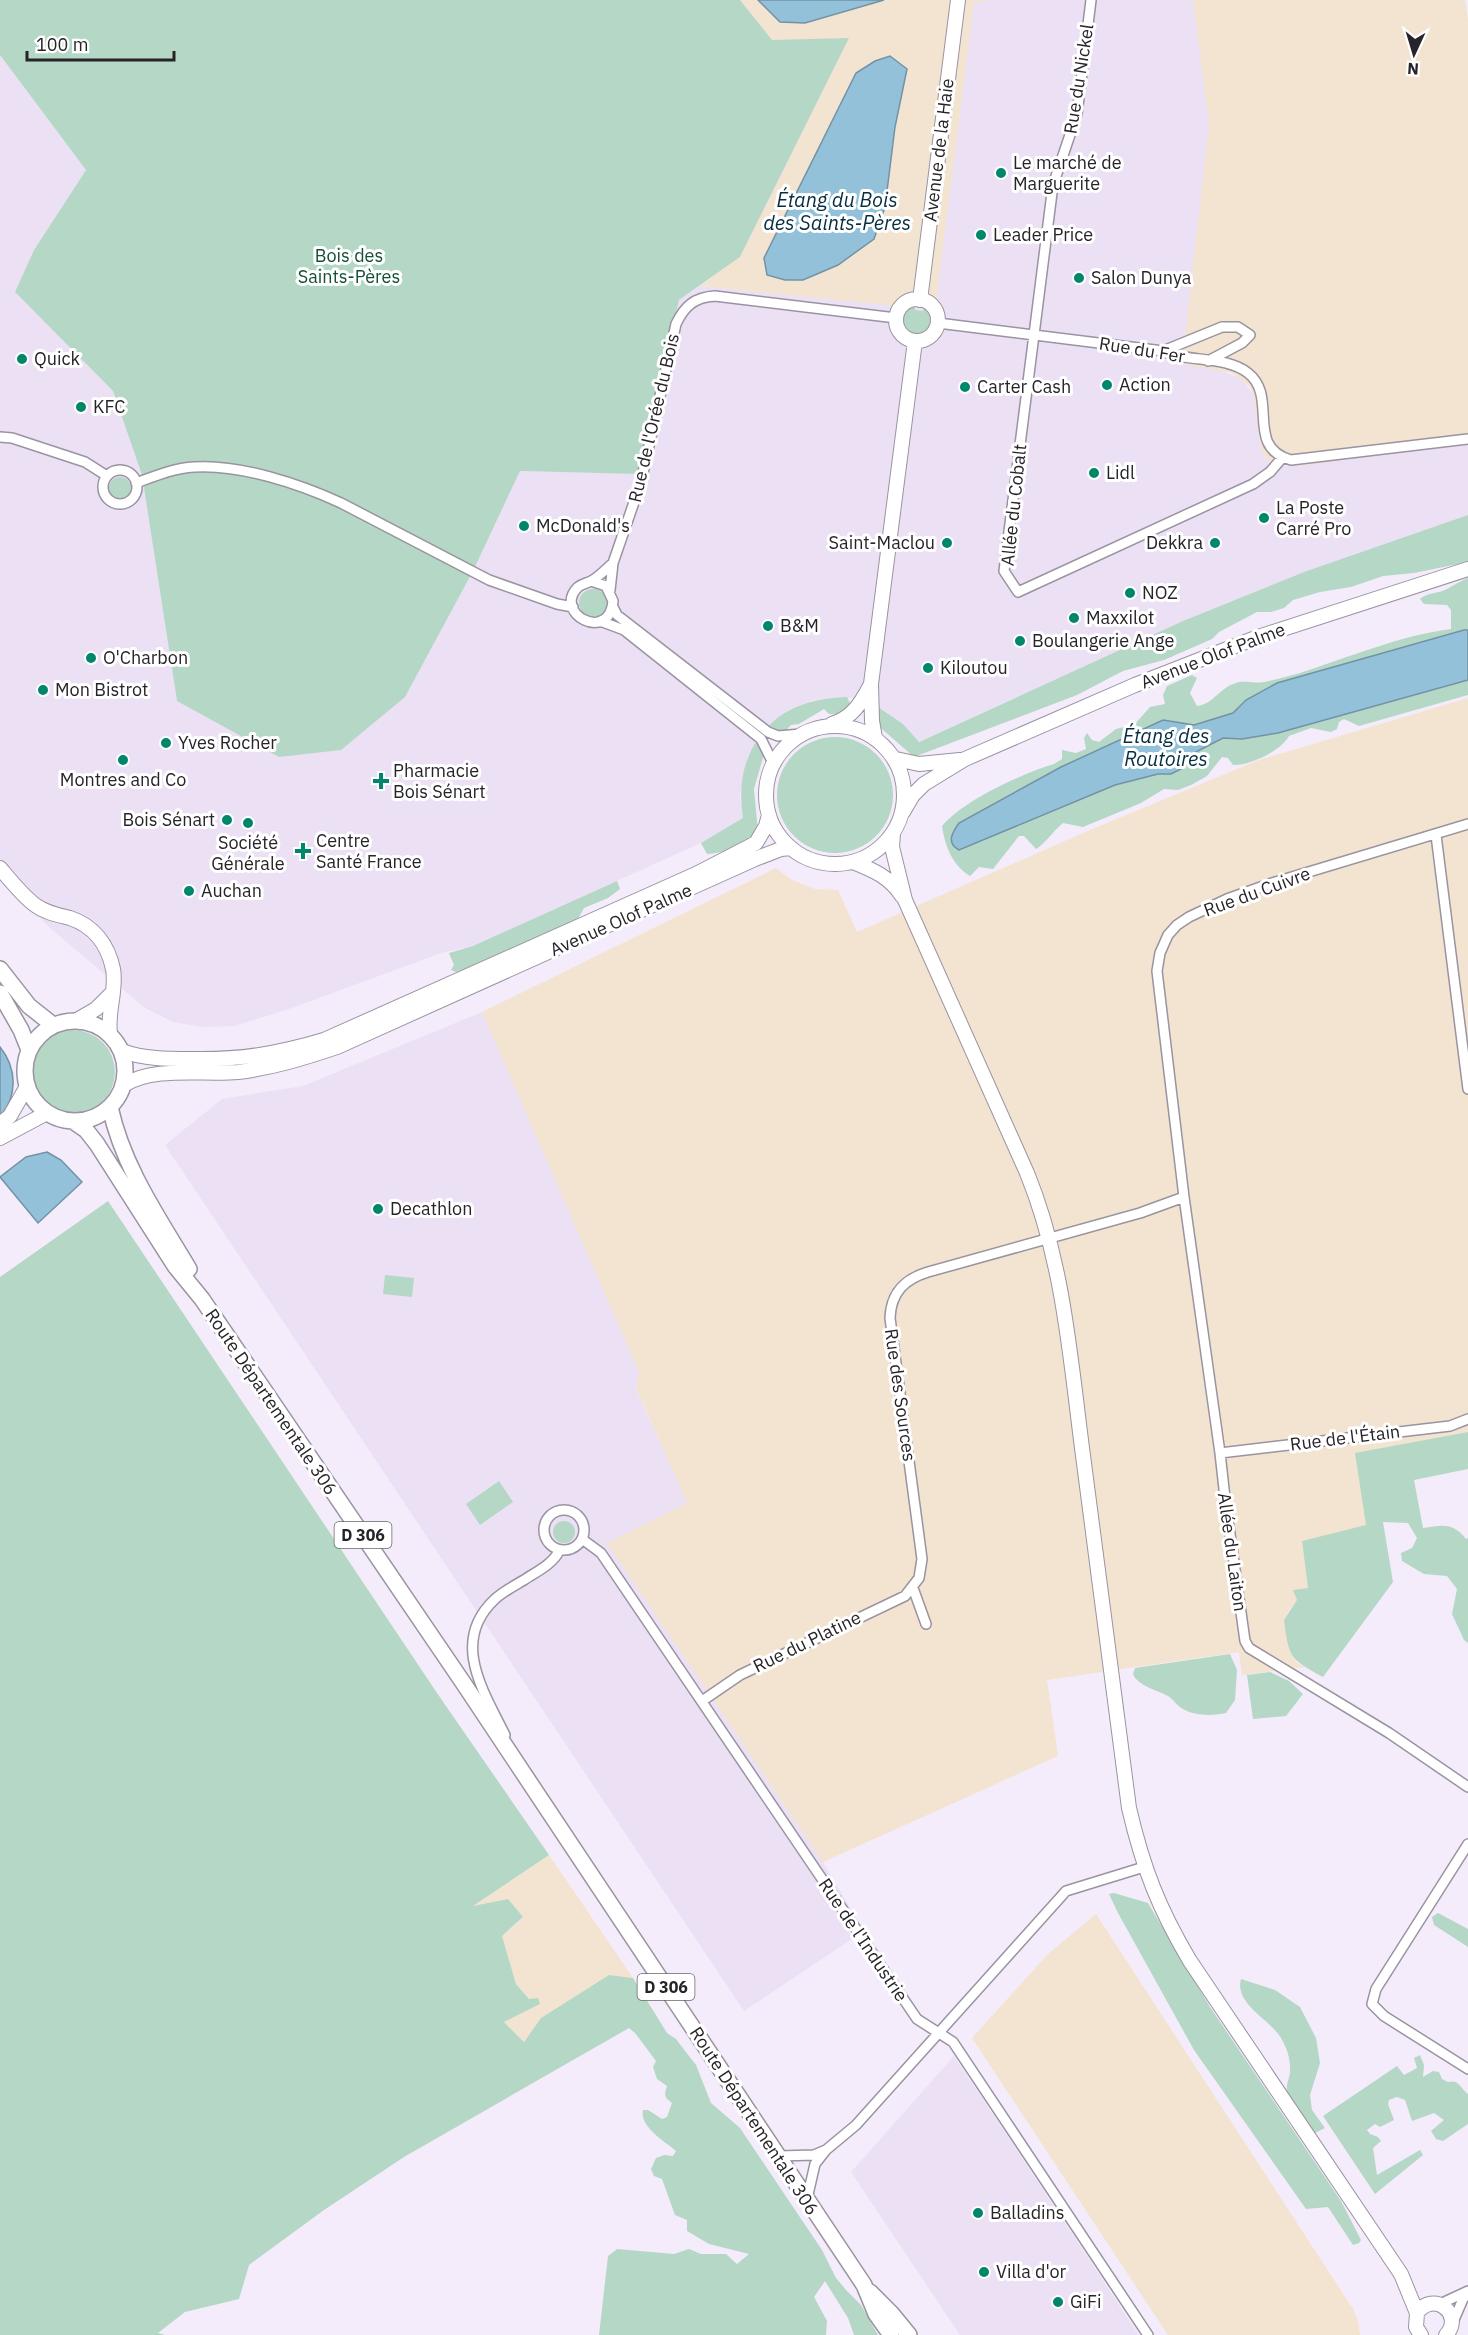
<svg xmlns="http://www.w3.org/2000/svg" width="1468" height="2335" font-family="'IBM Plex Sans',sans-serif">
<rect width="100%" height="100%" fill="#f4ecfb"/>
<!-- built -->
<path fill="#ece0f5" d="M991,0H1193L1209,124L1182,364L1220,370L1242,379L1253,394L1261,449L1285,466L1468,444V515L1304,572L1183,621L918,742L903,724L884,711L856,698H830L812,701L789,710L771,723L756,741L747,758L740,797L743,818L714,837L473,946L441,953L292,1008L234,1026L203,1027L173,1022L145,1008L51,929L3,881L0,877V55L86,170L34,250L15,292L113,391L142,475L177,701L405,697L473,571L520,471L639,474L679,300L700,286L935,309L974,2Z
M482,1012L639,1372L636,1389L687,1503L608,1544L823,1862L864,1931L744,2011L165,1145L222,1099L303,1086Z
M954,2056L1075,2238L1139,2335H960L851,2172Z"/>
<!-- industrial -->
<path fill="#f2e4d0" d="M740,0H991L974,3L935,310L700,286L740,257L849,38L772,41Z
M1193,0H1465L1468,19V444L1298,466L1276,464L1266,459L1261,449L1253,394L1249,386L1232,373L1182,364L1209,124Z
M1468,698V1432L1442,1437L1367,1526L1302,1542L1308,1588L1290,1609L1284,1620L1289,1649L1296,1662L1305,1667L1242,1675L1239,1652L1047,1680L1058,1756L823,1862L607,1543L687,1503L636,1388L639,1372L482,1012L776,868L792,880L815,889L838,890L857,932L1090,830L1259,760Z
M549,1855L633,1978L609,1975L541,2018L524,2042L504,2022L540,2004L529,1999L516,1984L502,1936L523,1918L472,1907Z
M1096,1914L1353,2309L1358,2320L1360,2335H1168L972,2038L1048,1954Z"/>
<!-- green -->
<path fill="#b5d7c5" d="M0,0H740L772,40L849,38L740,257L679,300L639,474L520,471L473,571L405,697L341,750L279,757L177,701L142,475L113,391L15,292L34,250L86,170L0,55Z
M915,305V310L923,311L924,306L933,317L929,330L920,335L911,333L902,322L906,309Z
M109 488a11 11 0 1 1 22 0a11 11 0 1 1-22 0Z
M1468,515V562L1414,573L1383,576L1351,587L1320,592L1293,600L1284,608L1271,612H1257L1219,632L1212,639L1164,660L1123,671L1077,695L914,757L875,723L878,707L903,724L919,742L1183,621L1304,572Z
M1468,578V630L1421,643L1247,700L1233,713L1194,725L1163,720L1061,767L959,823L952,833L1115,785L1158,774H1171L1183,768L1190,755L1223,738L1242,739L1278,733L1468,680V695L1359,726L1344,719L1339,722L1337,729L1331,732L1311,728L1289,736C1281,751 1249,766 1233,765L1228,758L1222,757L1207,776L1191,785L1178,790L1164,789L1141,803L1083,827L1063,823C1053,831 1046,843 1036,849L1024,836H1019L993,869L979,867L970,876C952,865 945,846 942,826C964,800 1021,774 1054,764L1062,759V750L1076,753L1086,749L1084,738L1087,733L1092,740L1099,742L1116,729L1135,724L1150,707L1165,704L1163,695L1167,686L1192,675L1197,678L1190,693L1197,706C1214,704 1220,687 1236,683C1245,680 1255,684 1264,682C1275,680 1288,676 1300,673C1350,657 1398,636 1451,629V610L1447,605L1424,604L1420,599C1428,592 1438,594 1447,589C1454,585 1460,581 1468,578Z
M579 603a14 14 0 1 1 28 0a14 14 0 1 1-28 0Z
M847,697L851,705C844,712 840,715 829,714L824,709L799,724L791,725L781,736L767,728C787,705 818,698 847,697Z
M777 795a58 58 0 1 1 116 0a58 58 0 1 1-116 0Z
M755,743L759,744L764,754L754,789L758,832C747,846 724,853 707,854L701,843L743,818C739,790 741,768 755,743Z
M617,881L620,889L608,898L584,908L578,919L526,947L456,972L451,970L454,965L449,953L473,946Z
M31 1072a42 42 0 1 1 84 0a42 42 0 1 1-84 0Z
M108,1201L437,1693L549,1855L473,1906L508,1899L523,1917L502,1936L516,1984L529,1999L538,1998L540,2004L504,2022L524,2042L541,2018L609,1975L633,1978L667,2033L676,2039L696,2065L711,2103L740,2128L822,2250L836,2278L846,2290L861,2305L878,2335H854L848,2318L825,2281L814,2297L827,2321L826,2335H599L608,2256L617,2249L674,2254L689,2249L701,2254H726L737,2264L749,2254L709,2244L687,2231V2220L675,2215L662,2179L654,2176L651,2169L656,2158L664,2155L673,2156L676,2151C664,2141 639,2126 643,2110H648L662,2119L667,2117L672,2103L666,2098L665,2093L667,2086L657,2079L653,2067L656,2061L635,2033L629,2028L404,2157L324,2210L249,2265L239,2299L185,2312L158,2333L165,2335H0V1277Z
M385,1275L414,1278L412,1297L383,1294Z
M1468,1432V1469L1414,1480L1423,1528C1442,1525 1453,1522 1466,1539L1468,1538V1643L1464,1640L1452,1614L1457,1589L1447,1576L1424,1574L1402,1561L1401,1553L1412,1548L1417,1538L1408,1523L1383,1522L1393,1582L1323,1677C1289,1658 1289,1658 1284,1620L1297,1600L1293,1590L1308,1588L1302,1541L1366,1525L1355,1453Z
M499,1481L513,1502L480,1525L466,1504Z
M553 1532a11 11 0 1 1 22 0a11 11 0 1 1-22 0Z
M1230,1654L1237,1670L1235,1700L1226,1713C1212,1716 1195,1716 1183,1709C1177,1706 1174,1700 1168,1696C1157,1690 1138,1686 1133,1674L1135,1668Z
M1270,1672L1289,1681L1303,1694L1286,1716L1253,1719L1247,1675Z
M1114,1893L1148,1903L1210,2007L1341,2201L1361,2240L1359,2243L1353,2245L1328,2207L1306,2209L1194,2050L1118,1913L1109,1894Z
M1438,1913L1468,1929V1947L1434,1925L1432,1917Z
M1241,1979L1275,1990L1300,2007L1316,2038L1320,2063L1310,2095L1312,2110L1325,2128L1313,2134C1306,2124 1288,2102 1287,2091C1286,2084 1289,2079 1290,2073C1291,2060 1287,2048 1281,2038C1271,2020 1234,2004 1241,1979Z
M1420,2055L1424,2065L1423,2077L1433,2071L1439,2072L1442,2079L1448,2082C1459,2079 1460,2088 1468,2094V2124L1443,2141L1436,2139L1431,2131L1444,2120L1434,2113L1412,2121L1405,2100L1397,2097L1389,2100L1388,2104L1394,2120L1380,2127L1375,2124L1367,2130L1370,2134L1378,2137L1381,2141L1373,2148L1377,2175L1420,2150L1423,2155L1375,2194L1323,2116L1397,2066L1404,2075L1417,2068L1414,2058Z"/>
<!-- water -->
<path fill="#94c1da" stroke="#7392a5" stroke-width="1.5" d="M758,0H884L805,23L780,22Z
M890,56L907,69L895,127L885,207L874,239L838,265L803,280H785L767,275L764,258L856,73L875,61Z
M1464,630H1468V680L1278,733L1242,739L1223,738L1190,755L1183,768L1171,774H1158L1115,785L959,850C946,843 952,833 959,823L1061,767L1163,720L1194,725L1233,713L1246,700L1277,683Z
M0,1047C17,1068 18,1096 0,1117Z
M47,1152L61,1160L82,1182L38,1223L0,1177L26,1157Z"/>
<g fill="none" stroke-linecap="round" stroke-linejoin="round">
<!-- street casing -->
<g stroke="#9a93a0" stroke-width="12">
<path id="street" d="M1091,0L1077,114L1053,185L1004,571L1018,592L1253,484L1270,472L1282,458
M938,323L1163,351C1189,363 1224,355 1248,373C1279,397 1244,447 1291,460L1468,439
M1163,351L1222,327H1238L1250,335L1242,343L1208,361
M0,437L12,438L85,462L107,476
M103 487a17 17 0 1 1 34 0a17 17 0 1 1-34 0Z
M136,483C155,476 174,468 194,467C240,464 300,484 341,503L489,580L557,604L573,607
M591,581L606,586L613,601C609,644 552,613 578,587C582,584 587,583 591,581C599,577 606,569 613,563
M610,590L613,563L641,482L676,324C684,307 694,297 715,296L896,318
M613,607L617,615L768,732L778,736L801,734
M600,621L624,630L761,739L773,763
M1468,824L1272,883L1227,899L1189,917L1177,925L1168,935L1160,953L1157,971L1184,1197L1220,1453L1225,1498L1245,1641L1249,1648L1389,1733L1468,1787
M1436,835L1468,1089
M1220,1453L1450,1426L1468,1419
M544 1530a20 20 0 1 1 40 0a20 20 0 1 1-40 0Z
M582,1539L601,1553L917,2019L953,2042L1148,2335
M913,1588L926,1624
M702,1701L740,1675L905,1596L919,1578L922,1559L890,1318C891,1292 905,1279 928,1272L1140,1213L1184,1197
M505,1735C484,1692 450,1642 494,1600C502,1592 514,1586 524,1580C536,1572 553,1564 559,1551
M1468,1844L1376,1989L1372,2004L1384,2016L1468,2069
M826,2150L856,2125L1066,1891L1144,1867
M779,2156L814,2155L826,2150L815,2164L807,2199
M1440,2304L1468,2291
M1453,2322L1463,2299L1468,2294"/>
</g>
<!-- secondary casing -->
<g stroke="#9a93a0" stroke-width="16">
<path id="secondary" d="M896 320a21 21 0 1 1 42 0a21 21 0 1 1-42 0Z
M920,300L958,0
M832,724C852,718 861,703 870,686
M766 795a69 69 0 1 1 138 0a69 69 0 1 1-138 0Z
M875,738L872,721L871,684L915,341
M896,759L919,764L960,760
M903,812L913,795L924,784L965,759L1135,685L1258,637L1468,569
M893,834L892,847L905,900L1027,1173C1063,1261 1070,1355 1082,1448C1098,1568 1114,1688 1129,1808C1143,1868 1159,1909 1190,1961L1401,2274L1417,2313
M853,862C873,870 890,877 902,896
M0,868C11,881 22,895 35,905C46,913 58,915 70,918C94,926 108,945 113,969C117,989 107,1012 110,1033
M77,1020L96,1009L110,995
M122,1051C144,1059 167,1059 191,1059C240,1060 277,1054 324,1040L696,874L756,843L766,826L769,815
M124,1085C153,1066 203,1075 238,1072C272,1068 304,1058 337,1047L755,859L781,849L791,848
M0,1124L10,1116L26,1088
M0,1138L47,1113
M1421,2335L1416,2327L1417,2313C1433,2290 1465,2314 1446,2335"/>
</g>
<!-- primary casing -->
<g stroke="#9a93a0" stroke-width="18">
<path id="primary" d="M0,969L29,1006L53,1025
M0,993L21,1030L29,1050
M25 1071a50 50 0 1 1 100 0a50 50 0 1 1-100 0Z
M110,1107C123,1167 158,1217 189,1269
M73,1121L86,1130L97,1144L175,1266L202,1299L464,1684L864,2285L876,2314L891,2335
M870,2292L891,2313L909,2335"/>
</g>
<!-- street -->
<use href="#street" stroke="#fff" stroke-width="9"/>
<!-- secondary -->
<use href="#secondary" stroke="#fff" stroke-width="14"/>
<!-- primary -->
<use href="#primary" stroke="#fff" stroke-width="15"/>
</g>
<!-- markers -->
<g fill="#00866a" stroke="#fff" stroke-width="2">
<circle cx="1001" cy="173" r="6"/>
<circle cx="981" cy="235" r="6"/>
<circle cx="1079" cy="278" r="6"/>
<circle cx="22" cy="359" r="6"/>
<circle cx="1107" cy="385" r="6"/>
<circle cx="965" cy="387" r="6"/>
<circle cx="81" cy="407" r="6"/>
<circle cx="1094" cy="473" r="6"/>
<circle cx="1264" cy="518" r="6"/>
<circle cx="524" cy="526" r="6"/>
<circle cx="947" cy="543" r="6"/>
<circle cx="1215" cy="543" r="6"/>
<circle cx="1130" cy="593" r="6"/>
<circle cx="1074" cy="618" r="6"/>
<circle cx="768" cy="626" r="6"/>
<circle cx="1020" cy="641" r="6"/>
<circle cx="91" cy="658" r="6"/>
<circle cx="928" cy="668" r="6"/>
<circle cx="43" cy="690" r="6"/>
<circle cx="166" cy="743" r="6"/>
<circle cx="123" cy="760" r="6"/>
<path d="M378 772h6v6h6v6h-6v6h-6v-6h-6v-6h6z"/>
<circle cx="227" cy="820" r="6"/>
<circle cx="248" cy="823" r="6"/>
<path d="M300 842h6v6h6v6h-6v6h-6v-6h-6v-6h6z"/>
<circle cx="189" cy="891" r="6"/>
<circle cx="378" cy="1209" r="6"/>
<circle cx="978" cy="2213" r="6"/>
<circle cx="984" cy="2272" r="6"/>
<circle cx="1058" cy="2302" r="6"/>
</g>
<g text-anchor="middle" stroke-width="6" stroke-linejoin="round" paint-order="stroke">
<!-- shield labels -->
<g fill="#fff" stroke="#686669" stroke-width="1.5">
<rect x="334.5" y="1522" width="57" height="26" rx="4.5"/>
<rect x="637.5" y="1974" width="57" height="26" rx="4.5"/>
</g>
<g font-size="16" font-weight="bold" fill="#272429">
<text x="363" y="1541">D 306</text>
<text x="666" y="1993">D 306</text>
</g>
<!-- street labels -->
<g font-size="18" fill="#272429" stroke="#fff">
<text transform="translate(1079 79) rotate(-81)" y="6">Rue du Nickel</text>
<text transform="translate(939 150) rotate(-83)" y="6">Avenue de la Haie</text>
<text transform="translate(1142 350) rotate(9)" y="6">Rue du Fer</text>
<text transform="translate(654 418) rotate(-77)" y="6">Rue de l'Orée du Bois</text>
<text transform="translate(1014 505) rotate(-84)" y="6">Allée du Cobalt</text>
<text transform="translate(1213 656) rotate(-21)" y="6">Avenue Olof Palme</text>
<text transform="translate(1257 892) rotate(-20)" y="6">Rue du Cuivre</text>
<text transform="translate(621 920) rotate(-24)" y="6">Avenue Olof Palme</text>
<text transform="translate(900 1395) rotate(82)" y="6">Rue des Sources</text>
<text transform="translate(271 1402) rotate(56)" y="6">Route Départementale 306</text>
<text transform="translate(1345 1438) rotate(-7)" y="6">Rue de l'Étain</text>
<text transform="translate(1232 1552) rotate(82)" y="6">Allée du Laiton</text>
<text transform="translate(807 1642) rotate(-26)" y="6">Rue du Platine</text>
<text transform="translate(863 1940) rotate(56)" y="6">Rue de l'Industrie</text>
<text transform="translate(754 2121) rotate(57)" y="6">Route Départementale 306</text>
</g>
<!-- poi labels -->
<g font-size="18" fill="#272429" stroke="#fff" text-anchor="start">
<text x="1013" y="169">Le marché de<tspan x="1013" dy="21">Marguerite</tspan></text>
<text x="993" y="241">Leader Price</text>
<text x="1091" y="284">Salon Dunya</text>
<text x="34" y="365">Quick</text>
<text x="1119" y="391">Action</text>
<text x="977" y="393">Carter Cash</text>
<text x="93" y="413">KFC</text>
<text x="1106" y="479">Lidl</text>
<text x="1276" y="514">La Poste<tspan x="1276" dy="21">Carré Pro</tspan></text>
<text x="536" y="532">McDonald's</text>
<text x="935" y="549" text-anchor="end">Saint-Maclou</text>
<text x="1203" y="549" text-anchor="end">Dekkra</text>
<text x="1142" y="599">NOZ</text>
<text x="1086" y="624">Maxxilot</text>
<text x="780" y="632">B&amp;M</text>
<text x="1032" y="647">Boulangerie Ange</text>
<text x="103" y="664">O'Charbon</text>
<text x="940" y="674">Kiloutou</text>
<text x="55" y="696">Mon Bistrot</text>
<text x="178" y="749">Yves Rocher</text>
<text x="393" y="777">Pharmacie<tspan x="393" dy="21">Bois Sénart</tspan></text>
<text x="123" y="786" text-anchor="middle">Montres and Co</text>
<text x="215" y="826" text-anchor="end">Bois Sénart</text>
<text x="316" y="847">Centre<tspan x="316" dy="21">Santé France</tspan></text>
<text x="248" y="849" text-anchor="middle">Société<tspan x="248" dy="21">Générale</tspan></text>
<text x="201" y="897">Auchan</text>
<text x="390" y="1215">Decathlon</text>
<text x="990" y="2219">Balladins</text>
<text x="996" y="2278">Villa d'or</text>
<text x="1070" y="2308">GiFi</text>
</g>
<!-- park labels -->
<g font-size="18" fill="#134e38" stroke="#fff">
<text x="349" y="262">Bois des<tspan x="349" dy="21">Saints-Pères</tspan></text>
</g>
<!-- water labels -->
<g font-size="20" font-style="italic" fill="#052d3f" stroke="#fff">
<text x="837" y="207">Étang du Bois<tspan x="837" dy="23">des Saints-Pères</tspan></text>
<text x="1166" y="743">Étang des<tspan x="1166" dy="23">Routoires</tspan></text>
</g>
</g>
<!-- north arrow -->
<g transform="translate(1414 54) rotate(184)" stroke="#ffffff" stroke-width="4.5" paint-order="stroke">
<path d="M0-4.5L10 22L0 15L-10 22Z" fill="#272429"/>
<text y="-9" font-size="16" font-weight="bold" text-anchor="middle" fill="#272429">N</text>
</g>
<!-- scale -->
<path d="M27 51v9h147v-9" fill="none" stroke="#272429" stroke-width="3"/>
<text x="36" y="51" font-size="18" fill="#272429" stroke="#ffffff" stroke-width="4.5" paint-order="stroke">100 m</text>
</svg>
